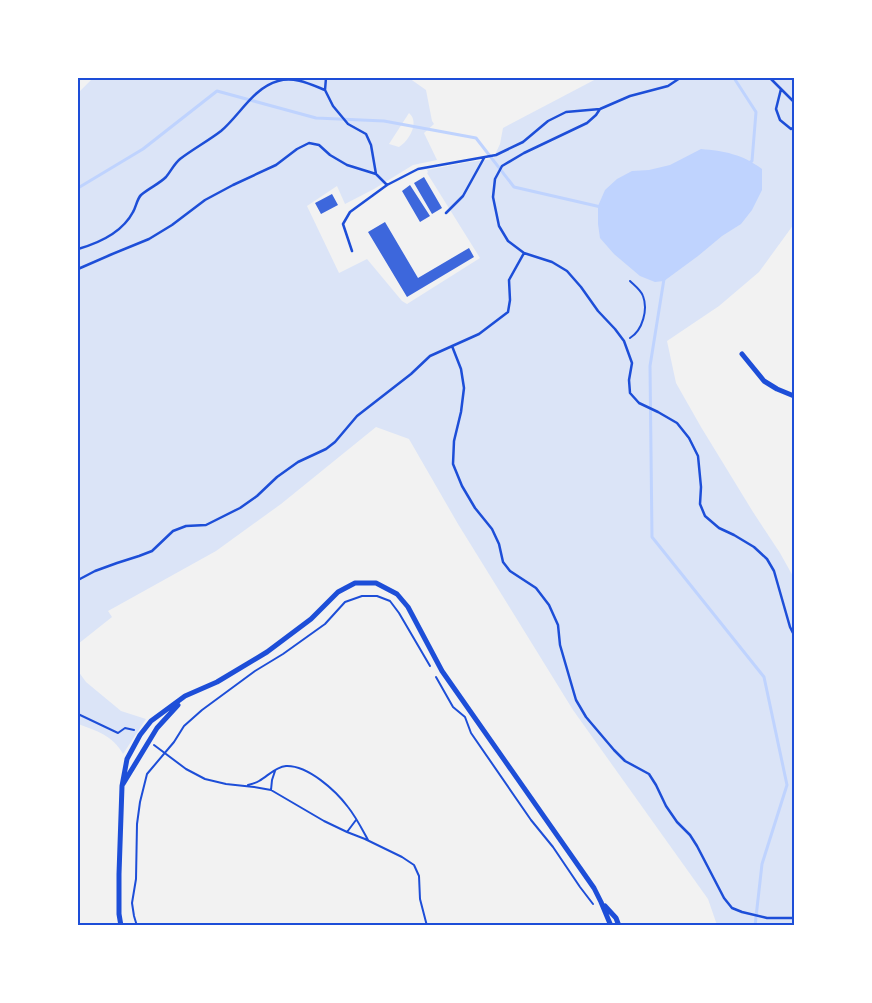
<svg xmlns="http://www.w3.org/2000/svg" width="872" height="1003" font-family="Poppins,sans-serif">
<rect width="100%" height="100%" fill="#f2f2f2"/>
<!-- green -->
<path fill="#dbe4f7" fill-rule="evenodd" d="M93,78H409L426,90L432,121L434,124L424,133L437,160L413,165L374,189L345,204L337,186L307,206L339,273L367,259L402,301L407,304L480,258L427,173L428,172L427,170L469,162L493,159L500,144L503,128L598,78H794V224L759,272L719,306L667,341L676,383L701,427L753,512L780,553L794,578V925H717L708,899L573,710L458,524L409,439L376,427L281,504L216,551L108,611L112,617L78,644V93ZM409,113C420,122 409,141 399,147L389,144Z
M78,671L86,682L121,711L146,719L123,754C112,735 97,731 78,724Z"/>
<!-- water -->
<path fill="#bfd3fe" d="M701,149C724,151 742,154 762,169V190L752,210L741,224L722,236L698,256L664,281L655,282L640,276L614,254L600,238L598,224V206L605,190L617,179L632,171L649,170L670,165Z"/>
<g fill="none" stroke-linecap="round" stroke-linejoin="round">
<!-- stream -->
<path stroke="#bfd3fe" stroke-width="3" d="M734,78L756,112L752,161L749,163
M78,188L143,149L217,91L316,118L384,121L476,138L514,187L601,207
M664,279L650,366L652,537L764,677L787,785L762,864L755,926"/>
</g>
<!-- building -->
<path fill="#3d67dc" d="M424,177L442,208L432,214L414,183Z
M410,185L430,216L420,222L402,191Z
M332,194L338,205L321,214L315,203Z
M385,222L418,278L469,248L474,257L407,297L368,232Z"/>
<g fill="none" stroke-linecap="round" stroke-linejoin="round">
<!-- path -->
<path stroke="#1d4ed8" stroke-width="2" d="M630,281C634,285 641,290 643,296C648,309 643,330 630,338
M436,677L453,707L465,717L471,733L531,820L553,847L580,887L593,904
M78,714L118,733L125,728L134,730
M154,745L186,769L205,779L226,784L254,787L271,790L324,821L347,832L365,839L402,857L414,865L419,876L420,899L427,926
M248,785C252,784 256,783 259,781C268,776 275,767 286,766C308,765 336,791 348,807C356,817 362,829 368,840
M271,790L272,780L275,771
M347,832L356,820
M137,926L134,916L132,903L136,879L137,824L140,802L147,774L174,742L184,726L202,710L255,671L283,654L325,624L345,602L362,596H377L390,601L399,613L430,666"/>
<!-- service -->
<path stroke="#1d4ed8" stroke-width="2.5" d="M326,78L325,90L333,106L348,124L366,134L371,145L376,174
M770,78L794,102
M781,89L776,109L780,120L791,129L794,127
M600,109L596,115L587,123L524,153L502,166L495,179L493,197L499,226L508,241L524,253L552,262L567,271L581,287L598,311L615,329L624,341L632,363L629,380L630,393L639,403L658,412L677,423L689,438L698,456L701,487L700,504L705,516L719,528L734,535L754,547L767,559L774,571L790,627L794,635
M446,213L463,196L484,158
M78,249C99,243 122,233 133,212C136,207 137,199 141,195C149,188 159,184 166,177C171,171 174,164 180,159C193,149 208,141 221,131C240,115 253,88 278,81C294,76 310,84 325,90
M352,251L343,224L350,212L387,185L418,169L496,155L523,142L548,121L566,112L600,109L630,96L668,86L680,78
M78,269L110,255L149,239L172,225L205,200L233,185L276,165L297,149L309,143L319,145L330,155L347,165L376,174L387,185
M452,346L461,369L464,388L461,412L454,441L453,464L462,486L475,508L492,529L499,544L503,562L510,571L536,588L549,605L558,625L560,645L576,700L586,717L614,750L625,761L649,774L656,785L666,806L677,822L690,835L697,846L724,898L732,908L742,912L767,918H794
M78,580L95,571L117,563L139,556L152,551L173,531L186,526L206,525L240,508L257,496L277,477L298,462L326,449L335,442L357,416L411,374L430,356L479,334L508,312L510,300L509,280L524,253"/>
<!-- minor -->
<path stroke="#1d4ed8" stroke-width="5" d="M742,354L764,381L777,389L794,396
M123,784L157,728L178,705
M605,906L616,918L619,926
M121,926L119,914V874L122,786L127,759L140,735L151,721L185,696L217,682L267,652L311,619L338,592L355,583H376L397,594L408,607L442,671L594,888L601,902L611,926"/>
</g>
<!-- border -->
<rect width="872" height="1003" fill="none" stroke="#ffffff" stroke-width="158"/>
<rect x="79" y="79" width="714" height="845" fill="none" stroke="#1d4ed8" stroke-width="2"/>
</svg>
